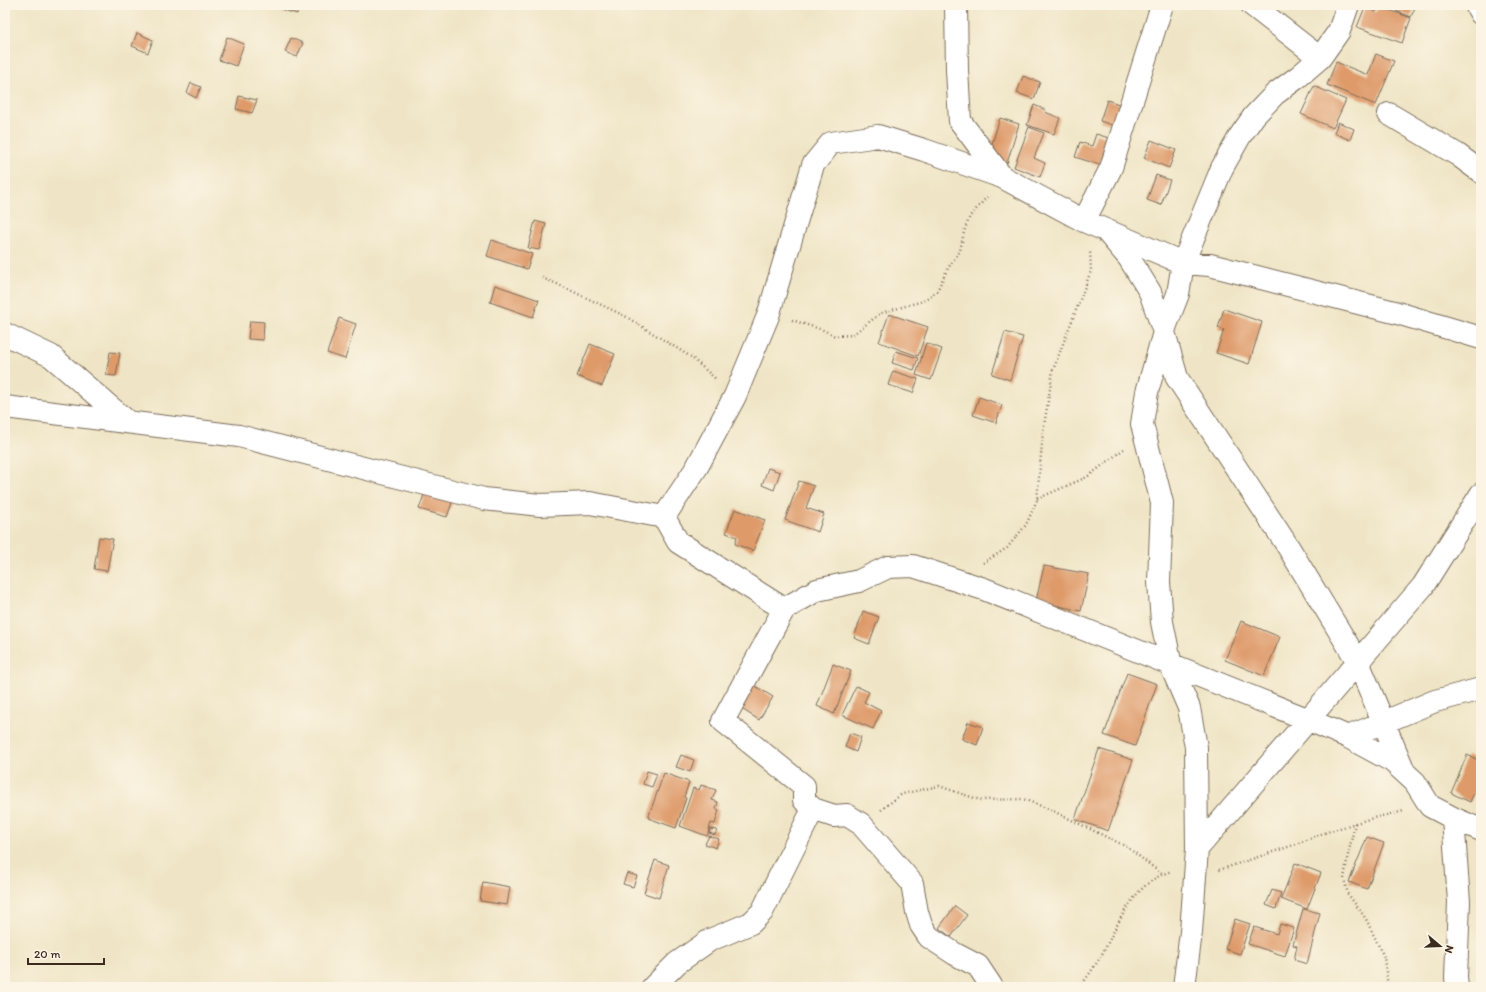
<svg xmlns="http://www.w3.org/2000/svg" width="1486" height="992" font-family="Itim,sans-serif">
<rect width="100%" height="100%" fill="#fcf5e5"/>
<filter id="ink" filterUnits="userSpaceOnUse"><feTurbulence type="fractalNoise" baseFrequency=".025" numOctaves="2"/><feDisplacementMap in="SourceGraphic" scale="8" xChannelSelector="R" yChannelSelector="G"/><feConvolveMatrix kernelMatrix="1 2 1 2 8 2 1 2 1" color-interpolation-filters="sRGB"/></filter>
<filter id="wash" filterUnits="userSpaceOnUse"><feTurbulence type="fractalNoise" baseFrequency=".012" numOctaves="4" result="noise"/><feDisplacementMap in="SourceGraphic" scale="16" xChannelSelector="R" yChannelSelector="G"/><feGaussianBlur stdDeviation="0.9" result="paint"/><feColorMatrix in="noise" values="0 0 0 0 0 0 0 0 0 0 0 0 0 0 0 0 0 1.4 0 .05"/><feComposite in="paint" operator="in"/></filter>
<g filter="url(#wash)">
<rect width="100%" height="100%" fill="#efe5c6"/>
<g id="blocks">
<!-- building -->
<path fill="#de9a69" d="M281,5H299L297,14L280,9Z
M1393,5H1416L1411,17L1396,11L1397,7Z
M1378,6L1411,18L1402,43L1357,27L1365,7L1376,12Z
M137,33L153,40L148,53L132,46Z
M227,37L244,44L236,66L219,60Z
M291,38L303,43L297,57L285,52Z
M1376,54L1394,61L1376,105L1327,85L1336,62L1368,75Z
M1023,76L1040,82L1034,99L1017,93Z
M191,83L201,87L196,98L187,93Z
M1314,86L1346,100L1333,128L1301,114Z
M239,96L257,100L252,113L236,109Z
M1107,100L1122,105L1115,126L1100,121Z
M1034,105L1046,110L1045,112L1060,118L1054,134L1027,125Z
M1000,118L1019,124L1007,163L988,157Z
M1338,122L1354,129L1350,140L1334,133Z
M1029,127L1044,133L1034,158L1045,163L1040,177L1014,167Z
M1096,134L1109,138L1100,165L1075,157L1080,142L1092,146Z
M1151,140L1176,150L1169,168L1144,158Z
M1156,175L1170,180L1161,205L1147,200Z
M535,221L546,224L539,250L528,248Z
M492,240L532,254L527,269L487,256Z
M495,285L539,300L533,317L490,302Z
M1224,309L1262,322L1249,364L1216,353L1224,330L1218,328Z
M889,314L928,327L918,356L879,342Z
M339,318L356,324L345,359L327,353Z
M250,321L264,322L263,340L248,339Z
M1005,332L1023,337L1010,380L992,374Z
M926,343L942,349L931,380L916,375Z
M590,344L615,354L602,386L577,376Z
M896,351L918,358L914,370L892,363Z
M110,352L120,353L116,376L106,375Z
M893,371L918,379L913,393L888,385Z
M979,397L1002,405L996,423L973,415Z
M768,468L780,472L774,490L762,485Z
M799,481L814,486L806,508L824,514L818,532L785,520Z
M425,492L453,500L447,517L419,509Z
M735,509L765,520L753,551L735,544L737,537L726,533Z
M99,537L113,539L107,571L94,569Z
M1044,566L1089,574L1081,611L1036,601Z
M863,611L879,617L869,644L854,638Z
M1241,621L1280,637L1264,676L1225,660Z
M833,664L851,671L834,714L817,706Z
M1127,673L1157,684L1135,746L1104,735Z
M752,684L773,697L759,720L737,706Z
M856,686L869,692L864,702L881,711L873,729L842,715Z
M968,722L983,727L977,745L962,739Z
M850,733L861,737L856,752L845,747Z
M1099,749L1133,760L1108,831L1075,819Z
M681,755L694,760L690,772L676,767Z
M1467,755L1481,761V778L1470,802L1451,793Z
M647,771L657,774L652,787L643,784Z
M664,773L689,782L684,797L686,798L676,828L648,818Z
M701,785L716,790L712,800L718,802L716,809L719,810L715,824L711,823L707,836L680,826L693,788L699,790Z
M710,829L717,830L715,835L709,833Z
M709,836L719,839L716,848L705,844Z
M1367,837L1384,843L1367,889L1349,882Z
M655,860L669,865L659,898L644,893Z
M1295,863L1321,873L1307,909L1281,899Z
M627,873L637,876L633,887L623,884Z
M483,882L510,887L507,905L480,901Z
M1272,890L1281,893L1276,909L1266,905Z
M955,906L967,915L951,937L939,928Z
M1303,909L1320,913L1307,964L1294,960L1297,946L1293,945Z
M1235,919L1250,924L1240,954L1225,949Z
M1280,924L1294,928L1285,956L1248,944L1254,927L1277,934Z"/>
</g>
</g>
<g filter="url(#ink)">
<use href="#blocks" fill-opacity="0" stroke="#7a6b59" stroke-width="1"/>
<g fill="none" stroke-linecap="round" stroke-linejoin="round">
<!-- street casing -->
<g stroke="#7a6b59" stroke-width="24">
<path id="street" d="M956,5L957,70L960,121L1002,177
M1252,5L1320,58
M1476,5L1481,14
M1389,114L1458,155L1481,172
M1084,221L1111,168L1162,5
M1107,232L1129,258L1150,292L1164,332L1177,378L1287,545L1358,662L1404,771
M5,334L51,356L109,406L128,422
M1481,338L1394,312L1210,265L1183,263L1084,221L1002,177L924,150L878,136L831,143L813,165L768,316L735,396L697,467L664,517L678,542L784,609L817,590L859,581L888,567L913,566L984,589L1309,720L1348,737L1392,761L1415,782L1430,806L1453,818L1481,830
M5,407L239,436L484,499L540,505L590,503L664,517
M784,609L723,721L804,786V800L813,809L834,816L847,815L861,824L912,883L917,912L921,925L929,937L955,954L978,966L992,987
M1348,737L1435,701L1481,689
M1453,818L1459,902L1456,977L1457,987
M1197,849L1423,586L1481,494
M653,987L677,963L710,940L751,923L762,912L813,809
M1184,987L1191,932L1197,849L1196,747L1189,708L1171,666L1162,622L1159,582L1162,503L1142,424L1147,392L1166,325L1178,294L1183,263L1222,168L1240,136L1254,116L1275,94L1298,77L1320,58L1339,31L1348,5"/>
</g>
<!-- path -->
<path stroke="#7a6b59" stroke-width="2.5" stroke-dasharray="1 3" stroke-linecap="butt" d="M542,278L555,283L625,316L691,357L717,380
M792,320L823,330L835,336L852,335L881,313L923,301L937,291L948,268L960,251L964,232L970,216L987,197
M1037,499L1087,477L1124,449
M983,563L1007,548L1026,525L1037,500L1043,432L1053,370L1091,271L1090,250
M881,810L902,794L939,786L980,800L1023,799L1049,809L1127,847L1162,874
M1355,823L1347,860L1344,879L1348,894L1366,919L1384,957L1388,987
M1219,870L1291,846L1324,833L1369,819L1404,811
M1080,987C1086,979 1092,970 1098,961C1118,928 1130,883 1172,871"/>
<!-- street -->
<use href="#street" stroke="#fff" stroke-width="22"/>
</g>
</g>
<!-- margin -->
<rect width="1486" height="992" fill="none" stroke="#fcf5e5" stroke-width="20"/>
<!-- north arrow -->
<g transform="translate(1440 946) rotate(109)" stroke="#fcf5e5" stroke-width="3" paint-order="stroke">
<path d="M0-3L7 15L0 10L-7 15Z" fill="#3b2a1e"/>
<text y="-6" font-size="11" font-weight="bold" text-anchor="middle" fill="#3b2a1e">N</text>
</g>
<!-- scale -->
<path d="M28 958v6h76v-6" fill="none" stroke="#3b2a1e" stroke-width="2"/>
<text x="34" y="958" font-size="12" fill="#3b2a1e" stroke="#fcf5e5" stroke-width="3" paint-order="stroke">20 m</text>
</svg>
